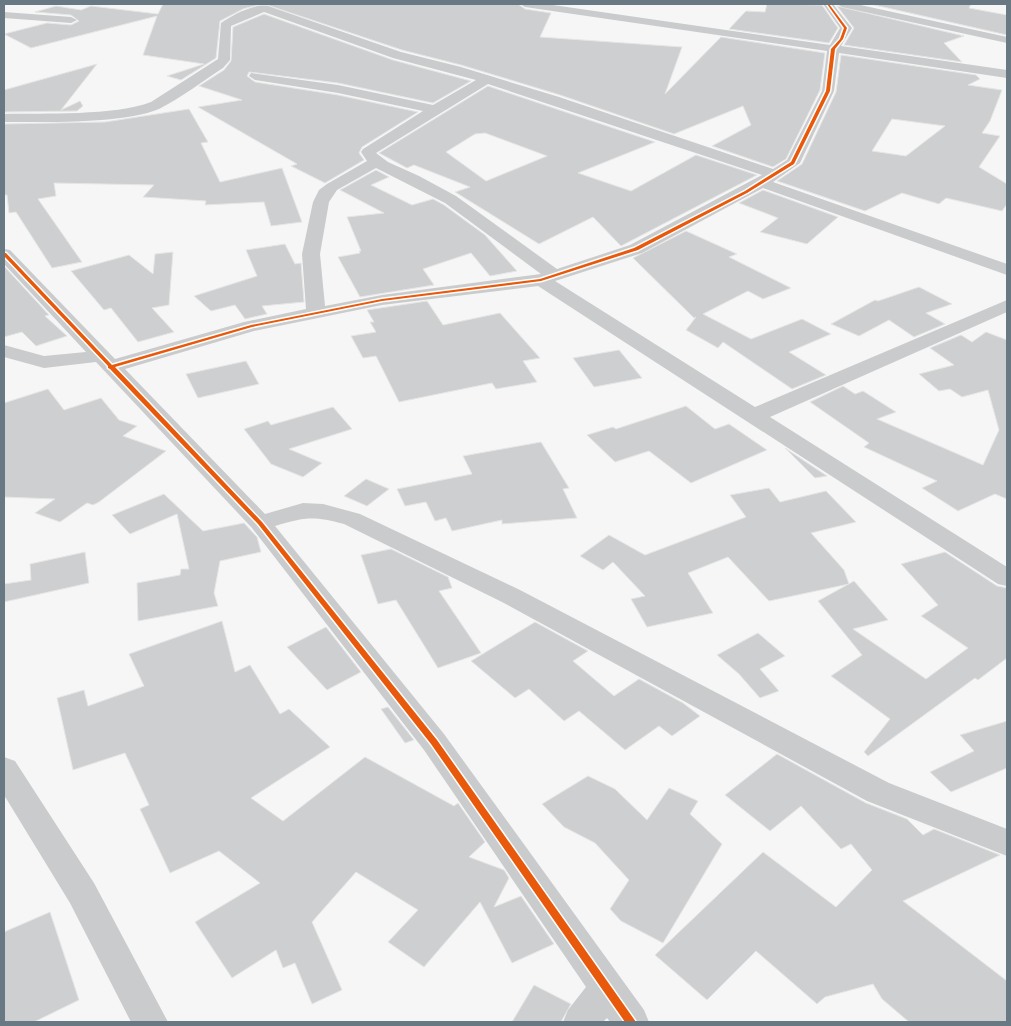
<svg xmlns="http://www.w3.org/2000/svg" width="1011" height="1026" font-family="Raleway,sans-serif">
<rect width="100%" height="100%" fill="#f6f6f6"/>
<!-- building -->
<path fill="#cecfd0" stroke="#e6e6e6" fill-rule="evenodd" d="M163,4H262L243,9L220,21L216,58L181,80L167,76L204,64L143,55L157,16L31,48L4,34L47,23L71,25L79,21L71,15L35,12L56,6L81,10L91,6L158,14Z
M264,4H518L525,9L551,13L540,37L682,47L665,94L721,37L825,53L820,90L786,159L773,167L712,146L751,125L743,106L674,134L560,95L461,65L402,50Z
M767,4L822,5L838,28L829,43L729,29L746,11L765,12Z
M870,4H971L969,8L1007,15V35Z
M837,6L964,36L944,43L962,62L844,45L854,28Z
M264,14L393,60L471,81L433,103L338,83L249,72L247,76L255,82L338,95L418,112L362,147L359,153L364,160L325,183L291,166L297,164L198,107L242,100L199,86L224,70L231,61L233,27Z
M841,55L976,75L980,79L968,85L1002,90L990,121L982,133L1000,136L979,167L1007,184V204L1002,211L946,198L939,204L902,193L865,211L777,181L802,164L836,92ZM892,119L945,126L906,156L872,151Z
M97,64L61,110L80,101L83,106L77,111L4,112V90Z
M488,86L655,142L578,173L631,191L696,155L757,175L621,246L593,217L539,244L455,192L470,187L414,165L407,168L379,153ZM485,133L547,156L486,181L446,152L475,134Z
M189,109L208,142L201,143L220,182L282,168L302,222L271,226L264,202L205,205L206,201L143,197L154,185L54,183L56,196L38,199L82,262L52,268L16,212L9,213L7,195H4V124L105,122Z
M376,170L389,177L371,185L412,205L433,199L444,205L485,235L517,271L490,276L471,253L423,269L434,285L360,297L338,257L360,253L359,251H361L347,217L384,213L340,190Z
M763,190L838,217L807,244L760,232L778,218L739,203Z
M686,231L737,254L729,257L791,288L763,299L748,291L703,314L751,339L802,319L831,334L789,352L826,375L792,389L723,342L718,348L686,330L696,317L694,318L633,258Z
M285,244L295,264L301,263L304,302L262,306L267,314L245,319L235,305L211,311L194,296L257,276L246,250Z
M173,252L169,305L152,308L174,332L138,342L111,308L104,310L71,271L129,255L153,274L155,254Z
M4,266L49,315L45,316L67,336L36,346L22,332L4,337Z
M919,287L952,304L926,313L945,324L914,337L889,320L859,336L831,324L875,300L878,301Z
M427,301L443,325L500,313L540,358L523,361L537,382L496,389L492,383L399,402L376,356L363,358L351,336L376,332L370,322H374L367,310Z
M986,332L1007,340V499L995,494L958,511L922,488L937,481L864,447L869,443L810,402L843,386L855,394L863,391L896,412L877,419L983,465L999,430L988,390L962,397L950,389L939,391L919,374L954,365L930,348L961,335L972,342Z
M619,350L642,378L594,387L573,358Z
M246,361L259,384L198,398L186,374Z
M48,389L64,410L101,398L119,420L137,426L123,436L166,451L99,502L93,505L87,503L60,522L35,513L55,499L4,497V403Z
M686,406L715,429L729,424L767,450L691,483L649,451L615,462L587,435L613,427L616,429Z
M333,407L352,429L289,449L322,463L303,477L271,464L244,429L268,421L271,425Z
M541,442L569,488L563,489L577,518L502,524V520L452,531L446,518L435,521L426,502L405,506L397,489L472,474L463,456Z
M785,448L827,476L815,478Z
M366,479L389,489L367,506L344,496Z
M769,488L780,502L826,491L856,522L811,533L844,570L849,584L769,601L728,557L688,573L713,613L647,627L631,599L645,596L613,562L603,570L580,556L609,535L645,555L746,517L730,495Z
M164,494L203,531L244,523L257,537L261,552L220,561L214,593L218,606L138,621L137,583L180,575L181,569H189L177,514L130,534L112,515Z
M391,549L448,577L452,588L439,591L481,653L438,668L396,600L378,604L361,555Z
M85,552L89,583L4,602V584L31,580L30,564Z
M945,552L997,586L1007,588V658L978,680L975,678L868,756L864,752L890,719L831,676L862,655L818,601L854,581L888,620L853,629L926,679L968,648L921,616L938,605L901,564Z
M222,621L235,672L250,665L280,714L289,709L330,747L251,798L283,821L365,757L454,806L458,803L485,842L469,857L504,870L509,878L494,907L521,896L554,944L512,963L480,902L424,967L388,942L418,910L356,872L312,922L342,990L312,1004L295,963L283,968L276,950L232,978L195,922L260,883L219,851L170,873L140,809L149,805L125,753L73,770L57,698L84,690L88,706L144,686L129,654Z
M535,622L588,651L573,661L614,696L639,679L683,703L700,716L672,736L659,726L625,750L579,711L564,721L529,689L515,698L471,661Z
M326,627L361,672L327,690L287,647Z
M758,633L785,656L760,669L779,691L760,698L739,674L717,655Z
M388,707L414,740L405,743L381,709Z
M1007,721V768L951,792L930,772L974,751L960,735Z
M777,754L866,803L907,819L923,835L934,829L1000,855L903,901L1007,981V1022H909L882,999L873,984L825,997L817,1004L756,951L707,1000L655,955L763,852L836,907L872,870L851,844L841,849L801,806L770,831L725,795Z
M588,776L615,789L647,820L669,788L698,801L690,814L722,844L663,943L621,921L610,909L629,880L595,843L564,827L542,804Z
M50,912L79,1000L34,1022H4V932Z
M534,985L571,1004L561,1022H512Z"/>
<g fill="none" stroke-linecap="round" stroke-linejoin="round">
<!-- minor -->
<path fill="#c9cbcc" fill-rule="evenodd" d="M520,4H546L830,45L840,28L823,4H833L852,28L841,46L1007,70V78L839,53L834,91L800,163L773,182L1007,264V275L763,188L642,253L555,281L755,407L1007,300V312L770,417L1007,567V586L998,584L538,286L382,305L254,331L125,369L265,514L303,503L323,504L360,514L520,590L889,783L1007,829V856L867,801L502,602L344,524C313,516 305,517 275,526L444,734L644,1010L649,1022H610L607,1018L603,1022H563L568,1010L586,987L424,750L252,528L96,362L44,368L4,357V345L44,356L86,352L4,264V249L10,250L115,359L244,322L306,309L302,254L313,202L319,190L327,184L367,161L361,152L363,149L423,111L338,93L255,80L249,76L251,73L338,85L433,105L476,80L393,58L264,12L231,26L230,60L223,68C203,81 181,98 159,109C124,124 44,122 4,122V114C45,113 114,116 151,102L218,59L221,23C232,15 255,3 268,6L401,52L461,67L559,97L773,169L787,160L822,91L827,51L525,7ZM488,84L762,175L630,245L557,269L456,196L419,176L388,162L376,153ZM376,168L445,203L541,274L382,295L325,306L320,254L329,202L337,190Z
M837,4H856L1007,37V43L842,7Z
M4,12L71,17L77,20L71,23L4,18Z
M4,757L15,761L94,883L168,1022H131L70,903L4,795Z"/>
<!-- cycleway casing -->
<g stroke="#fff" stroke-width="3">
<path id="cycleway" d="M827,4H829L847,28L843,39L835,49L830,91L794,164L747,193L638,250L541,281L382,301L252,327L115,367L262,522L437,740L636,1022H625L431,744L258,524L110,369L108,368V366L4,256V253H6L112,365L251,325L382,299L540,279L634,248L745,191L791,162L826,91L831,49L840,39L844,28Z"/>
</g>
<!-- cycleway -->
<use href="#cycleway" fill="#e8590c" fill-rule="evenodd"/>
</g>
<!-- border -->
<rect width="1011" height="1026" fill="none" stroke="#697983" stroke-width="10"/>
</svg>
